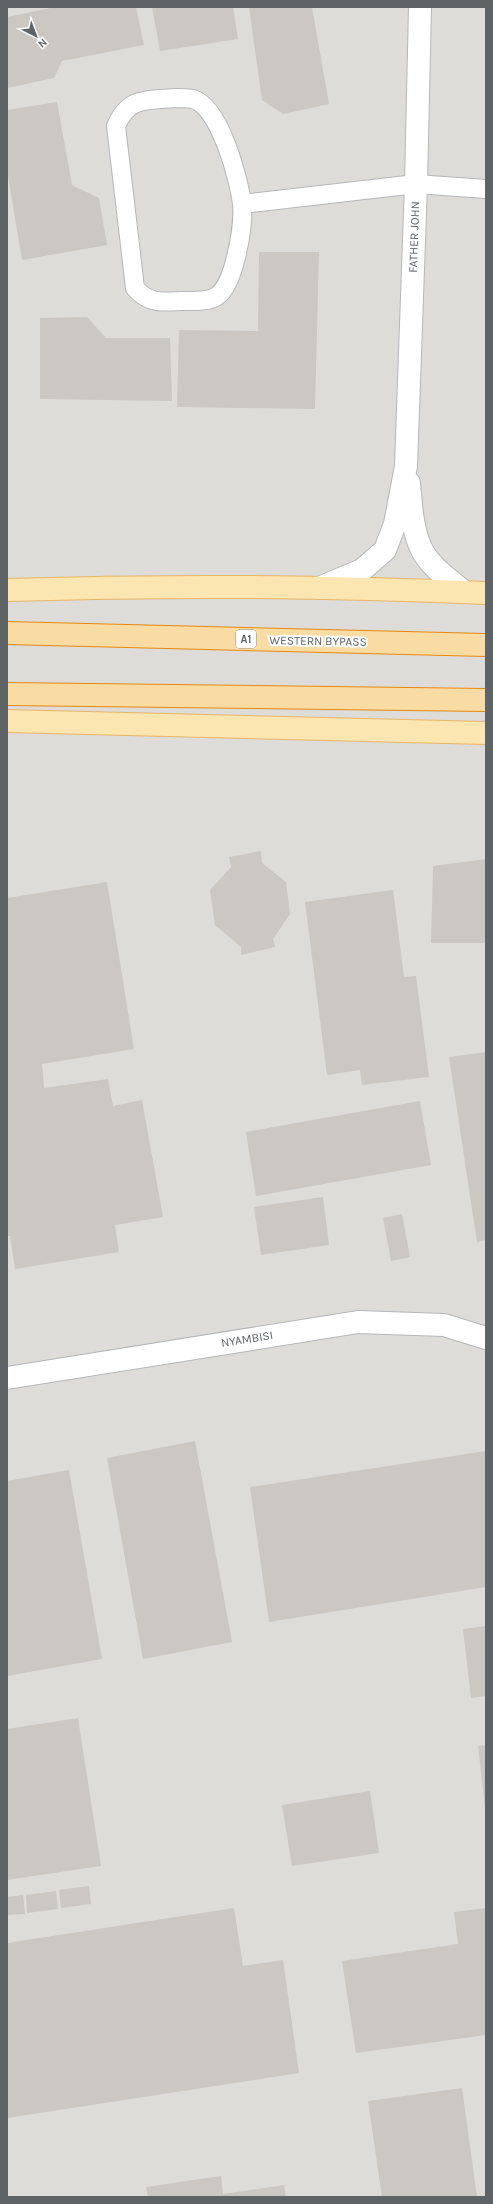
<svg xmlns="http://www.w3.org/2000/svg" width="493" height="2204" font-family="Karla,sans-serif">
<rect width="100%" height="100%" fill="#efece7"/>
<!-- industrial -->
<path fill="#dedcd9" d="M7,7H486V2197H7Z"/>
<!-- building -->
<path fill="#cbc7c3" d="M55,7H136L144,45L62,61L54,78L7,88V17Z
M152,7H233L238,39L160,51Z
M249,7H312L329,104L283,114L262,100Z
M57,102L72,185L99,198L107,245L22,260L7,170V110Z
M259,252H319L315,409L177,407L179,330L258,331Z
M87,317L106,338H170L172,401L40,399V318Z
M261,851L262,863L286,882L290,914L273,939L275,947L241,955V947L215,925L210,890L231,867L229,857Z
M486,859V943H431L433,866Z
M107,882L134,1049L42,1064L44,1088L108,1079L113,1106L142,1100L163,1217L115,1225L119,1252L15,1269L10,1236H7V898Z
M393,890L404,977L416,976L429,1077L362,1085L360,1070L327,1075L305,902Z
M486,1052V1240L477,1242L449,1057Z
M420,1101L431,1165L256,1196L246,1132Z
M323,1197L329,1245L261,1255L254,1207Z
M402,1214L410,1257L391,1261L383,1218Z
M195,1441L232,1642L143,1659L107,1458Z
M486,1451V1587L269,1622L250,1487Z
M69,1470L102,1659L7,1676V1481Z
M486,1626V1696L471,1698L463,1629Z
M78,1718L101,1866L7,1880V1729Z
M486,1745V1808H485L478,1746Z
M370,1791L379,1853L292,1866L282,1805Z
M89,1886L91,1904L61,1908L59,1890Z
M56,1891L58,1909L27,1913L26,1895Z
M23,1895L25,1914L7,1915V1897Z
M234,1908L243,1966L283,1960L299,2073L7,2118V1943Z
M486,1908V2035L356,2053L342,1961L458,1944L454,1912Z
M462,2088L477,2197H382L368,2101Z
M221,2176L223,2194L284,2185L286,2197H148L146,2187Z"/>
<g fill="none" stroke-linecap="round" stroke-linejoin="round">
<!-- service casing -->
<g stroke="#b4b7ba" stroke-width="20">
<path id="service" d="M175,98C180,98 188,98 193,99C220,107 239,179 242,204C244,224 235,284 217,296C209,302 192,301 181,301C161,302 149,304 135,288L116,126C129,96 146,101 175,98Z
M242,204L416,184L486,189"/>
</g>
<!-- minor casing -->
<g stroke="#b4b7ba" stroke-width="24">
<path id="minor" d="M409,483C411,504 412,529 421,548C429,566 449,579 464,592
M319,588L362,570L385,550L395,524L406,466L416,184L420,7
M7,1378L358,1322L444,1325L486,1338"/>
</g>
<!-- primary casing -->
<g stroke="#eab465" stroke-width="24">
<path id="primary" d="M7,590C167,585 326,586 486,593
M7,721L486,733"/>
</g>
<!-- trunk casing -->
<g stroke="#e9880d" stroke-width="24">
<path id="trunk" d="M7,633L486,645
M7,694L486,700"/>
</g>
<!-- service -->
<use href="#service" stroke="#fff" stroke-width="18"/>
<!-- minor -->
<use href="#minor" stroke="#fff" stroke-width="22"/>
<!-- primary -->
<use href="#primary" stroke="#fbe5b1" stroke-width="22"/>
<!-- trunk -->
<use href="#trunk" stroke="#f9dca4" stroke-width="22"/>
</g>
<g text-anchor="middle" stroke-width="4" stroke-linejoin="round" paint-order="stroke">
<!-- shield labels -->
<rect fill="#fff" stroke="#8e9294" stroke-width="1" x="236" y="630" width="20" height="18" rx="3"/>
<g font-size="11" font-weight="bold" fill="#5e6366">
<text x="246" y="643">A1</text>
</g>
<!-- street labels -->
<g font-size="12" fill="#5e6366" stroke="#fff">
<text transform="translate(414 237) rotate(-88)" y="4">FATHER JOHN</text>
<text transform="translate(318 641) rotate(1)" y="4">WESTERN BYPASS</text>
<text transform="translate(247 1339) rotate(-9)" y="4">NYAMBISI</text>
</g>
</g>
<!-- border -->
<rect width="493" height="2204" fill="none" stroke="#5e6366" stroke-width="16"/>
<!-- north arrow -->
<g transform="translate(36 36) rotate(138)" stroke="#ffffff" stroke-width="3" paint-order="stroke">
<path d="M0-3L7 15L0 10L-7 15Z" fill="#5e6366"/>
<text y="-6" font-size="11" font-weight="bold" text-anchor="middle" fill="#5e6366">N</text>
</g>
</svg>
